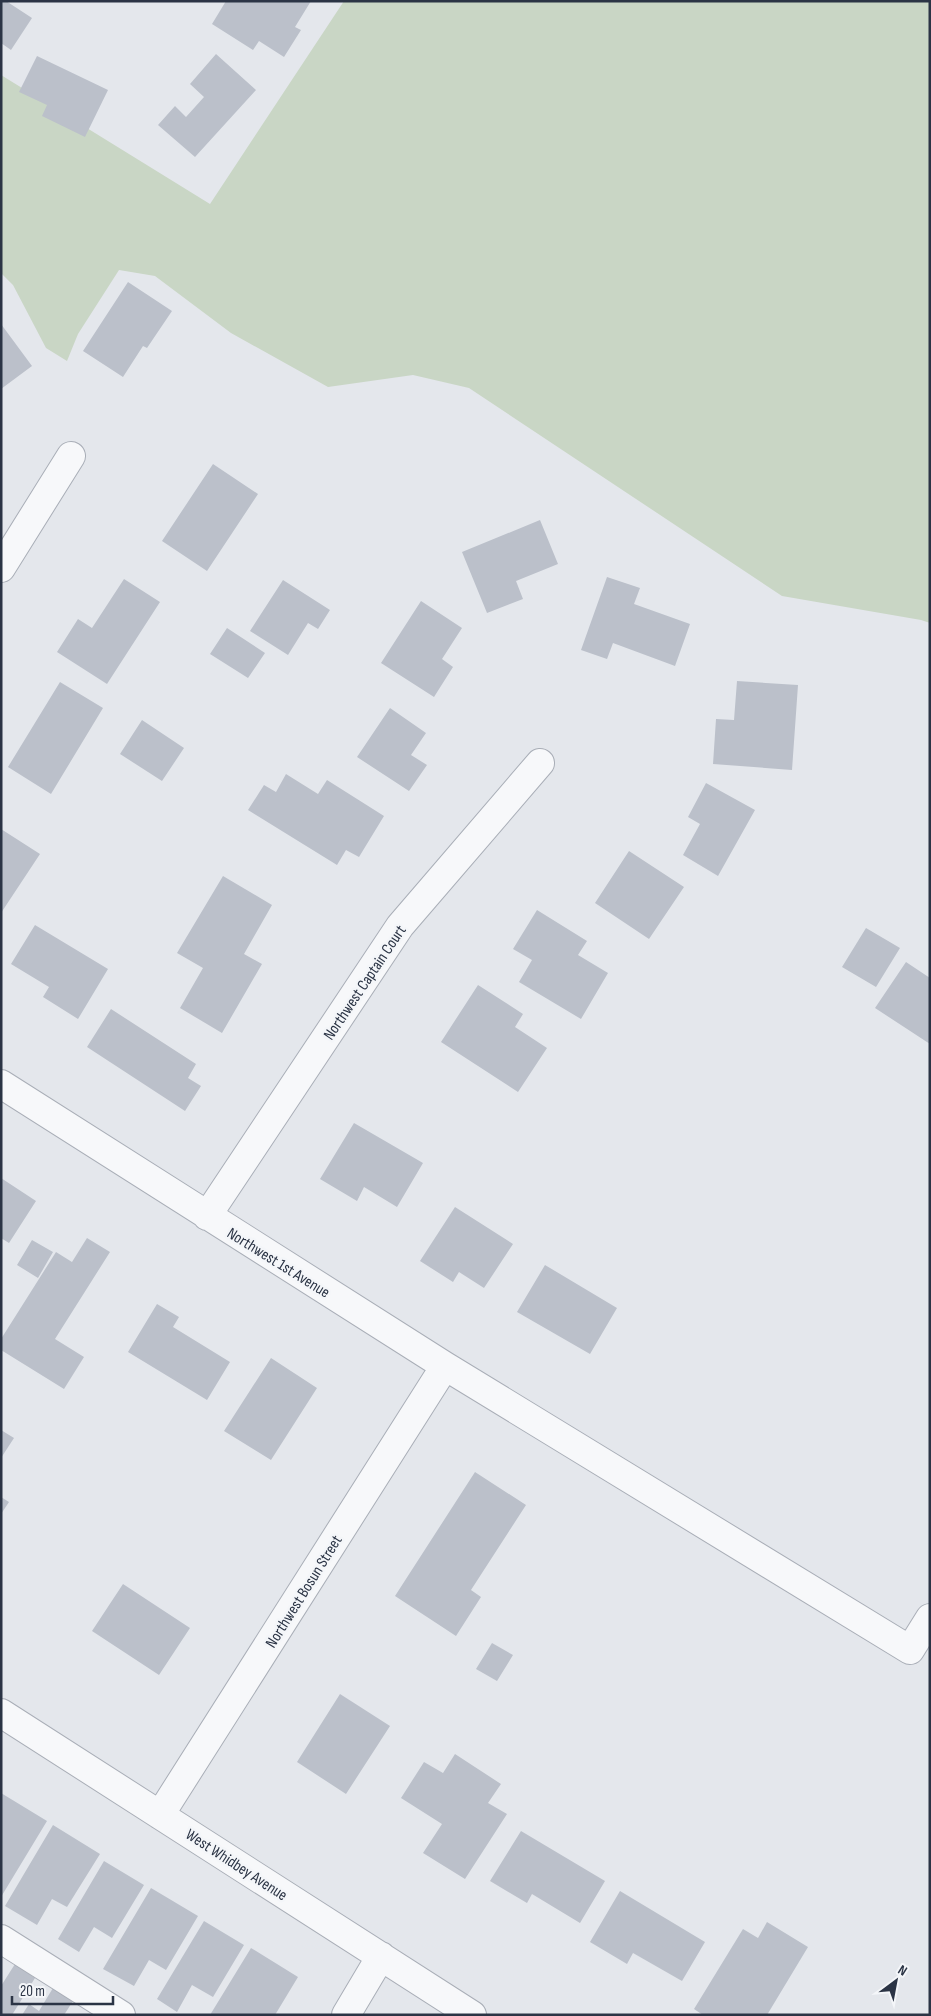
<svg xmlns="http://www.w3.org/2000/svg" width="931" height="2016" font-family="'Sofia Sans Condensed',sans-serif">
<rect width="100%" height="100%" fill="#e4e7ec"/>
<!-- green -->
<path fill="#c9d6c5" d="M344,1H930V623L921,620L782,596L469,388L413,375L328,387L231,333L155,276L119,270L78,334L67,361L46,348L13,285L1,273V75L210,204Z"/>
<!-- building -->
<path fill="#bbc0ca" d="M1,1H6L32,18L11,50L1,43Z
M226,1H311L295,27L301,30L284,57L259,41L253,50L212,24Z
M216,54L256,90L195,157L158,125L175,106L186,117L204,97L190,84Z
M37,56L108,90L85,137L42,116L47,105L19,92Z
M128,282L172,311L147,348L143,346L123,377L83,351Z
M1,324L32,366L1,389Z
M213,464L258,494L207,571L162,541Z
M540,520L558,564L516,581L523,599L487,613L462,552Z
M607,577L640,588L634,604L690,624L675,666L613,643L607,659L581,650Z
M124,579L160,602L107,684L57,652L78,619L92,628Z
M283,580L330,610L318,629L308,623L288,655L250,631Z
M421,601L462,628L442,659L453,667L434,697L381,663Z
M227,628L265,653L248,678L210,654Z
M737,681L798,685L792,770L713,764L716,719L734,720Z
M60,682L103,708L51,794L8,767Z
M390,708L426,733L411,755L427,765L409,791L357,757Z
M142,720L184,748L162,781L120,754Z
M286,774L318,794L327,780L384,816L359,857L346,850L337,865L248,810L264,785L276,792Z
M706,783L755,810L718,876L683,855L700,824L688,817Z
M1,829L40,854L1,913Z
M629,851L684,887L649,939L595,903Z
M223,876L272,905L244,954L262,964L222,1033L180,1008L203,968L177,953Z
M537,910L587,941L578,955L608,973L581,1019L519,982L532,960L513,949Z
M35,925L108,969L78,1019L43,997L49,987L11,964Z
M866,928L900,948L876,987L842,967Z
M906,962L930,978V1044L875,1008Z
M478,985L523,1014L515,1027L547,1048L518,1092L441,1042Z
M111,1009L196,1064L188,1078L201,1086L185,1111L87,1047Z
M354,1123L423,1163L397,1207L364,1187L357,1201L320,1179Z
M1,1178L36,1201L9,1243L1,1238Z
M455,1207L513,1244L484,1288L459,1272L453,1282L420,1261Z
M87,1238L110,1252L55,1339L84,1357L64,1389L1,1350V1339L56,1252L72,1262Z
M32,1240L53,1252L38,1278L17,1265Z
M545,1265L617,1308L590,1354L517,1312Z
M157,1304L179,1317L173,1327L230,1362L207,1400L128,1352Z
M271,1358L317,1388L271,1460L224,1431Z
M1,1430L14,1438L1,1458Z
M475,1472L526,1505L471,1590L481,1597L456,1636L395,1596Z
M1,1497L9,1502L1,1514Z
M123,1584L190,1628L159,1675L92,1631Z
M492,1643L513,1655L497,1681L476,1669Z
M340,1694L390,1726L346,1794L297,1762Z
M455,1754L501,1784L488,1803L507,1814L465,1879L423,1853L442,1824L401,1798L424,1762L443,1773Z
M1,1793L47,1821L1,1897Z
M53,1825L100,1854L67,1907L52,1899L37,1925L5,1906Z
M521,1831L605,1881L580,1923L532,1894L527,1903L490,1881Z
M104,1861L144,1885L112,1938L94,1927L79,1952L58,1939Z
M151,1888L198,1916L166,1970L149,1960L134,1986L103,1969Z
M620,1891L705,1942L682,1981L633,1953L627,1964L590,1942Z
M204,1921L244,1945L213,1997L192,1985L177,2012L157,1999Z
M767,1922L808,1947L767,2015H703L694,2009L743,1929L758,1938Z
M251,1948L298,1977L275,2015H210Z
M15,1964L35,1978L12,2015H1V1986Z
M53,1988L73,2001L64,2015H22L29,2004L39,2011Z"/>
<g fill="none" stroke-linecap="round" stroke-linejoin="round">
<!-- minor casing -->
<g stroke="#a9aeb7" stroke-width="30">
<path id="minor" d="M1,568L71,456
M1,1084L445,1366L910,1650L930,1618
M207,1216L400,926L540,763
M1,1713L472,2015
M160,1815L445,1366
M1,1939L121,2015
M346,2015L381,1956"/>
</g>
<!-- minor -->
<use href="#minor" stroke="#f7f8fa" stroke-width="28"/>
</g>
<g text-anchor="middle" stroke-width="5" stroke-linejoin="round" paint-order="stroke">
<!-- street labels -->
<g font-size="16" fill="#2b3445" stroke="#f4f6f9">
<text transform="translate(364 982) rotate(-56)" y="6">Northwest Captain Court</text>
<text transform="translate(279 1262) rotate(32)" y="6">Northwest 1st Avenue</text>
<text transform="translate(303 1591) rotate(-58)" y="6">Northwest Bosun Street</text>
<text transform="translate(237 1864) rotate(33)" y="6">West Whidbey Avenue</text>
</g>
</g>
<!-- border -->
<rect width="931" height="2016" fill="none" stroke="#2b3445" stroke-width="5"/>
<!-- north arrow -->
<g transform="translate(896 1981) rotate(32)" stroke="#f4f6f9" stroke-width="4" paint-order="stroke">
<path d="M0-4L9 19L0 12L-9 19Z" fill="#2b3445"/>
<text y="-8" font-size="14" font-weight="bold" text-anchor="middle" fill="#2b3445">N</text>
</g>
<!-- scale -->
<path d="M12 1996v8h101v-8" fill="none" stroke="#2b3445" stroke-width="2.5"/>
<text x="20" y="1996" font-size="15" fill="#2b3445" stroke="#f4f6f9" stroke-width="4" paint-order="stroke">20 m</text>
</svg>
